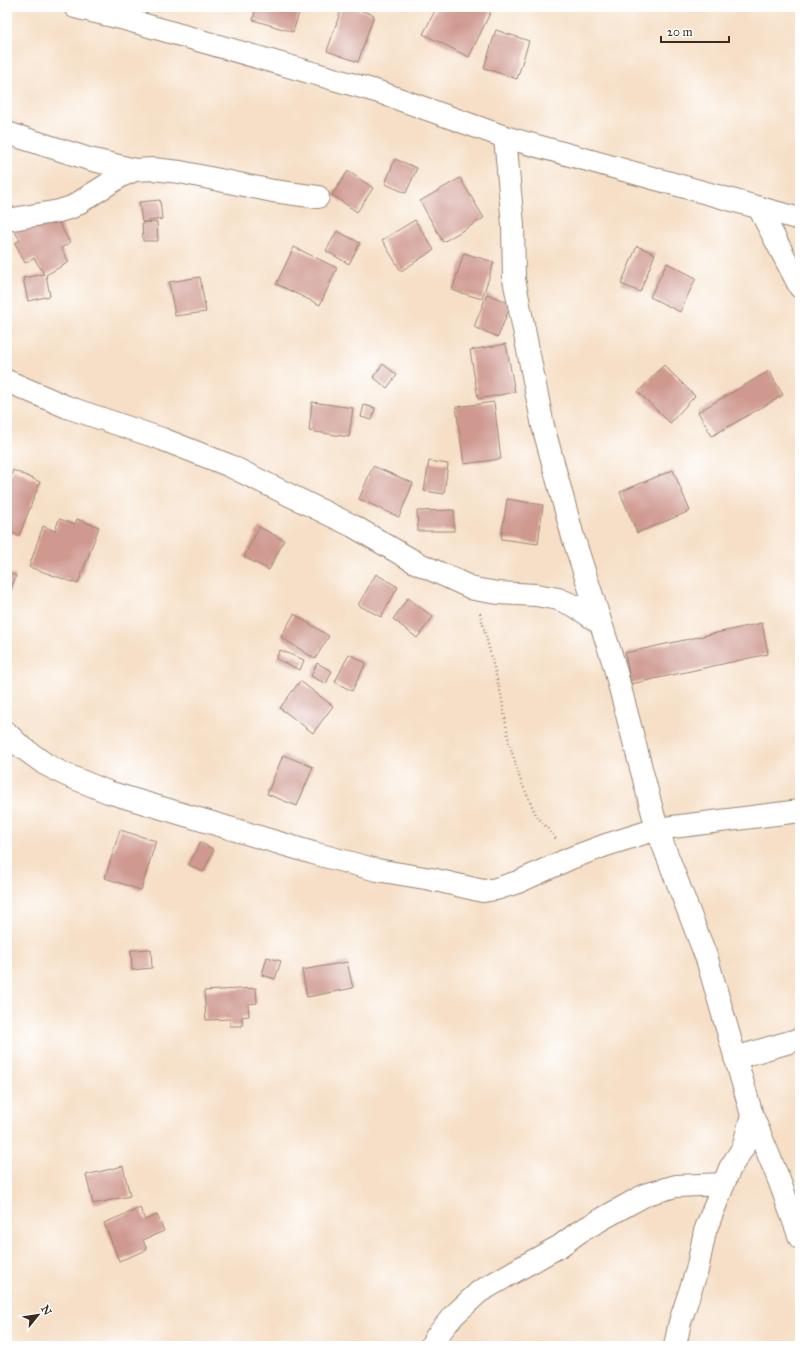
<svg xmlns="http://www.w3.org/2000/svg" width="807" height="1353" font-family="'IM FELL Great Primer',serif">
<rect width="100%" height="100%" fill="#fff"/>
<filter id="ink" filterUnits="userSpaceOnUse"><feTurbulence type="fractalNoise" baseFrequency=".025" numOctaves="2"/><feDisplacementMap in="SourceGraphic" scale="8" xChannelSelector="R" yChannelSelector="G"/><feConvolveMatrix kernelMatrix="1 2 1 2 8 2 1 2 1" color-interpolation-filters="sRGB"/></filter>
<filter id="wash" filterUnits="userSpaceOnUse"><feTurbulence type="fractalNoise" baseFrequency=".012" numOctaves="4" result="noise"/><feDisplacementMap in="SourceGraphic" scale="16" xChannelSelector="R" yChannelSelector="G"/><feGaussianBlur stdDeviation="0.9" result="paint"/><feColorMatrix in="noise" values="0 0 0 0 0 0 0 0 0 0 0 0 0 0 0 0 0 1.4 0 .05"/><feComposite in="paint" operator="in"/></filter>
<g filter="url(#wash)">
<rect width="100%" height="100%" fill="#f6dfc6"/>
<g id="blocks">
<!-- building -->
<path fill="#cf9990" d="M256,7H301L293,32L253,20Z
M342,7H351L374,15L358,62L327,51Z
M437,7H493L469,57L423,34Z
M496,30L529,41L517,79L484,68Z
M395,159L417,168L406,193L385,184Z
M348,171L373,188L357,212L332,195Z
M460,178L484,218L443,242L420,201Z
M160,200L162,219L142,222L139,202Z
M47,215L52,224L58,221L70,243L61,248L69,262L46,275L50,296L28,301L23,278L44,274L34,258L25,263L15,243L20,240L13,229Z
M415,220L434,250L401,271L382,240Z
M157,222L158,241H143L142,223Z
M337,231L360,243L349,264L326,251Z
M637,246L655,254L640,292L621,284Z
M294,247L337,268L320,305L276,284Z
M464,253L494,262L482,299L452,290Z
M667,263L696,278L680,312L650,297Z
M200,277L206,312L175,316L169,282Z
M487,294L511,304L498,337L474,327Z
M506,344L515,392L478,399L470,350Z
M383,364L397,375L387,388L373,377Z
M664,365L695,396L670,423L638,392Z
M769,371L783,395L712,436L698,412Z
M312,402L353,408L349,437L309,431Z
M494,402L501,459L464,464L456,407Z
M364,405L375,408L372,420L361,417Z
M429,461L448,464L444,494L424,491Z
M373,466L413,483L399,517L359,499Z
M13,470L40,482L19,536L7,531V475L11,476Z
M673,470L690,511L637,533L620,492Z
M507,499L543,505L538,544L501,539Z
M454,510V531H418L417,511Z
M59,519L75,524L77,519L99,527L78,584L29,567L43,526L55,531Z
M259,527L284,540L269,570L244,557Z
M7,572L16,576L7,598Z
M376,574L398,587L381,617L358,605Z
M408,598L433,617L417,638L393,619Z
M294,614L329,636L315,659L281,637Z
M762,623L768,654L631,684L625,653Z
M280,650L304,660L300,670L276,659Z
M349,654L366,663L352,691L335,682Z
M317,663L332,671L326,684L311,676Z
M300,681L333,706L313,733L280,708Z
M283,755L313,767L297,806L267,794Z
M120,830L156,841L141,890L105,878Z
M200,842L214,850L203,872L189,865Z
M151,949L152,968L132,970L131,950Z
M267,957L281,961L275,979L262,975Z
M347,962L353,988L307,997L302,970Z
M256,988L257,1003L248,1004L249,1016L242,1017V1026H230V1019L206,1020L204,991Z
M123,1166L130,1196L93,1204L86,1175Z
M140,1208L145,1220L157,1215L164,1231L143,1240L147,1250L119,1261L104,1223Z"/>
</g>
</g>
<g filter="url(#ink)">
<use href="#blocks" fill-opacity="0" stroke="#988472" stroke-width="1"/>
<g fill="none" stroke-linecap="round" stroke-linejoin="round">
<!-- minor casing -->
<g stroke="#988472" stroke-width="24">
<path id="minor" d="M7,133L89,159L135,170
M505,137L513,225L514,279L543,426L573,537L613,661L657,829L707,959L752,1115L779,1180L800,1238
M759,208L800,287
M7,220L59,211L72,207L121,176L135,170L153,169L180,172L273,191L318,197
M7,381L67,407L162,439L228,465L353,526L415,562L474,589L498,593L536,595L558,599L575,606L601,624
M7,733L19,745L45,764L64,774L108,792L313,853L377,870L431,879L483,891L496,889L518,882L571,858L606,845L657,829L800,811
M735,1058L800,1039
M431,1346L436,1337L453,1316L479,1292L524,1266L560,1246L579,1232L625,1206L647,1194L676,1186L724,1184
M675,1346L680,1322L697,1270L705,1231L730,1168L743,1148L752,1115"/>
</g>
<!-- secondary casing -->
<g stroke="#988472" stroke-width="24">
<path id="secondary" d="M75,7L121,18L379,92L505,137L800,219"/>
</g>
<!-- path -->
<path stroke="#988472" stroke-width="2.5" stroke-dasharray="1 3" stroke-linecap="butt" d="M480,613L501,695L509,742L520,779L536,815L557,840"/>
<!-- minor -->
<use href="#minor" stroke="#fff" stroke-width="22"/>
<!-- secondary -->
<use href="#secondary" stroke="#fff" stroke-width="22"/>
</g>
</g>
<!-- margin -->
<rect width="807" height="1353" fill="none" stroke="#fff" stroke-width="24"/>
<!-- north arrow -->
<g transform="translate(38 1315) rotate(60)" stroke="#ffffff" stroke-width="3" paint-order="stroke">
<path d="M0-3L7 15L0 10L-7 15Z" fill="#3b2a1e"/>
<text y="-6" font-size="11" font-weight="bold" text-anchor="middle" fill="#3b2a1e">N</text>
</g>
<!-- scale -->
<path d="M661 36v6h68v-6" fill="none" stroke="#3b2a1e" stroke-width="2"/>
<text x="667" y="36" font-size="12" fill="#3b2a1e" stroke="#ffffff" stroke-width="3" paint-order="stroke">20 m</text>
</svg>
